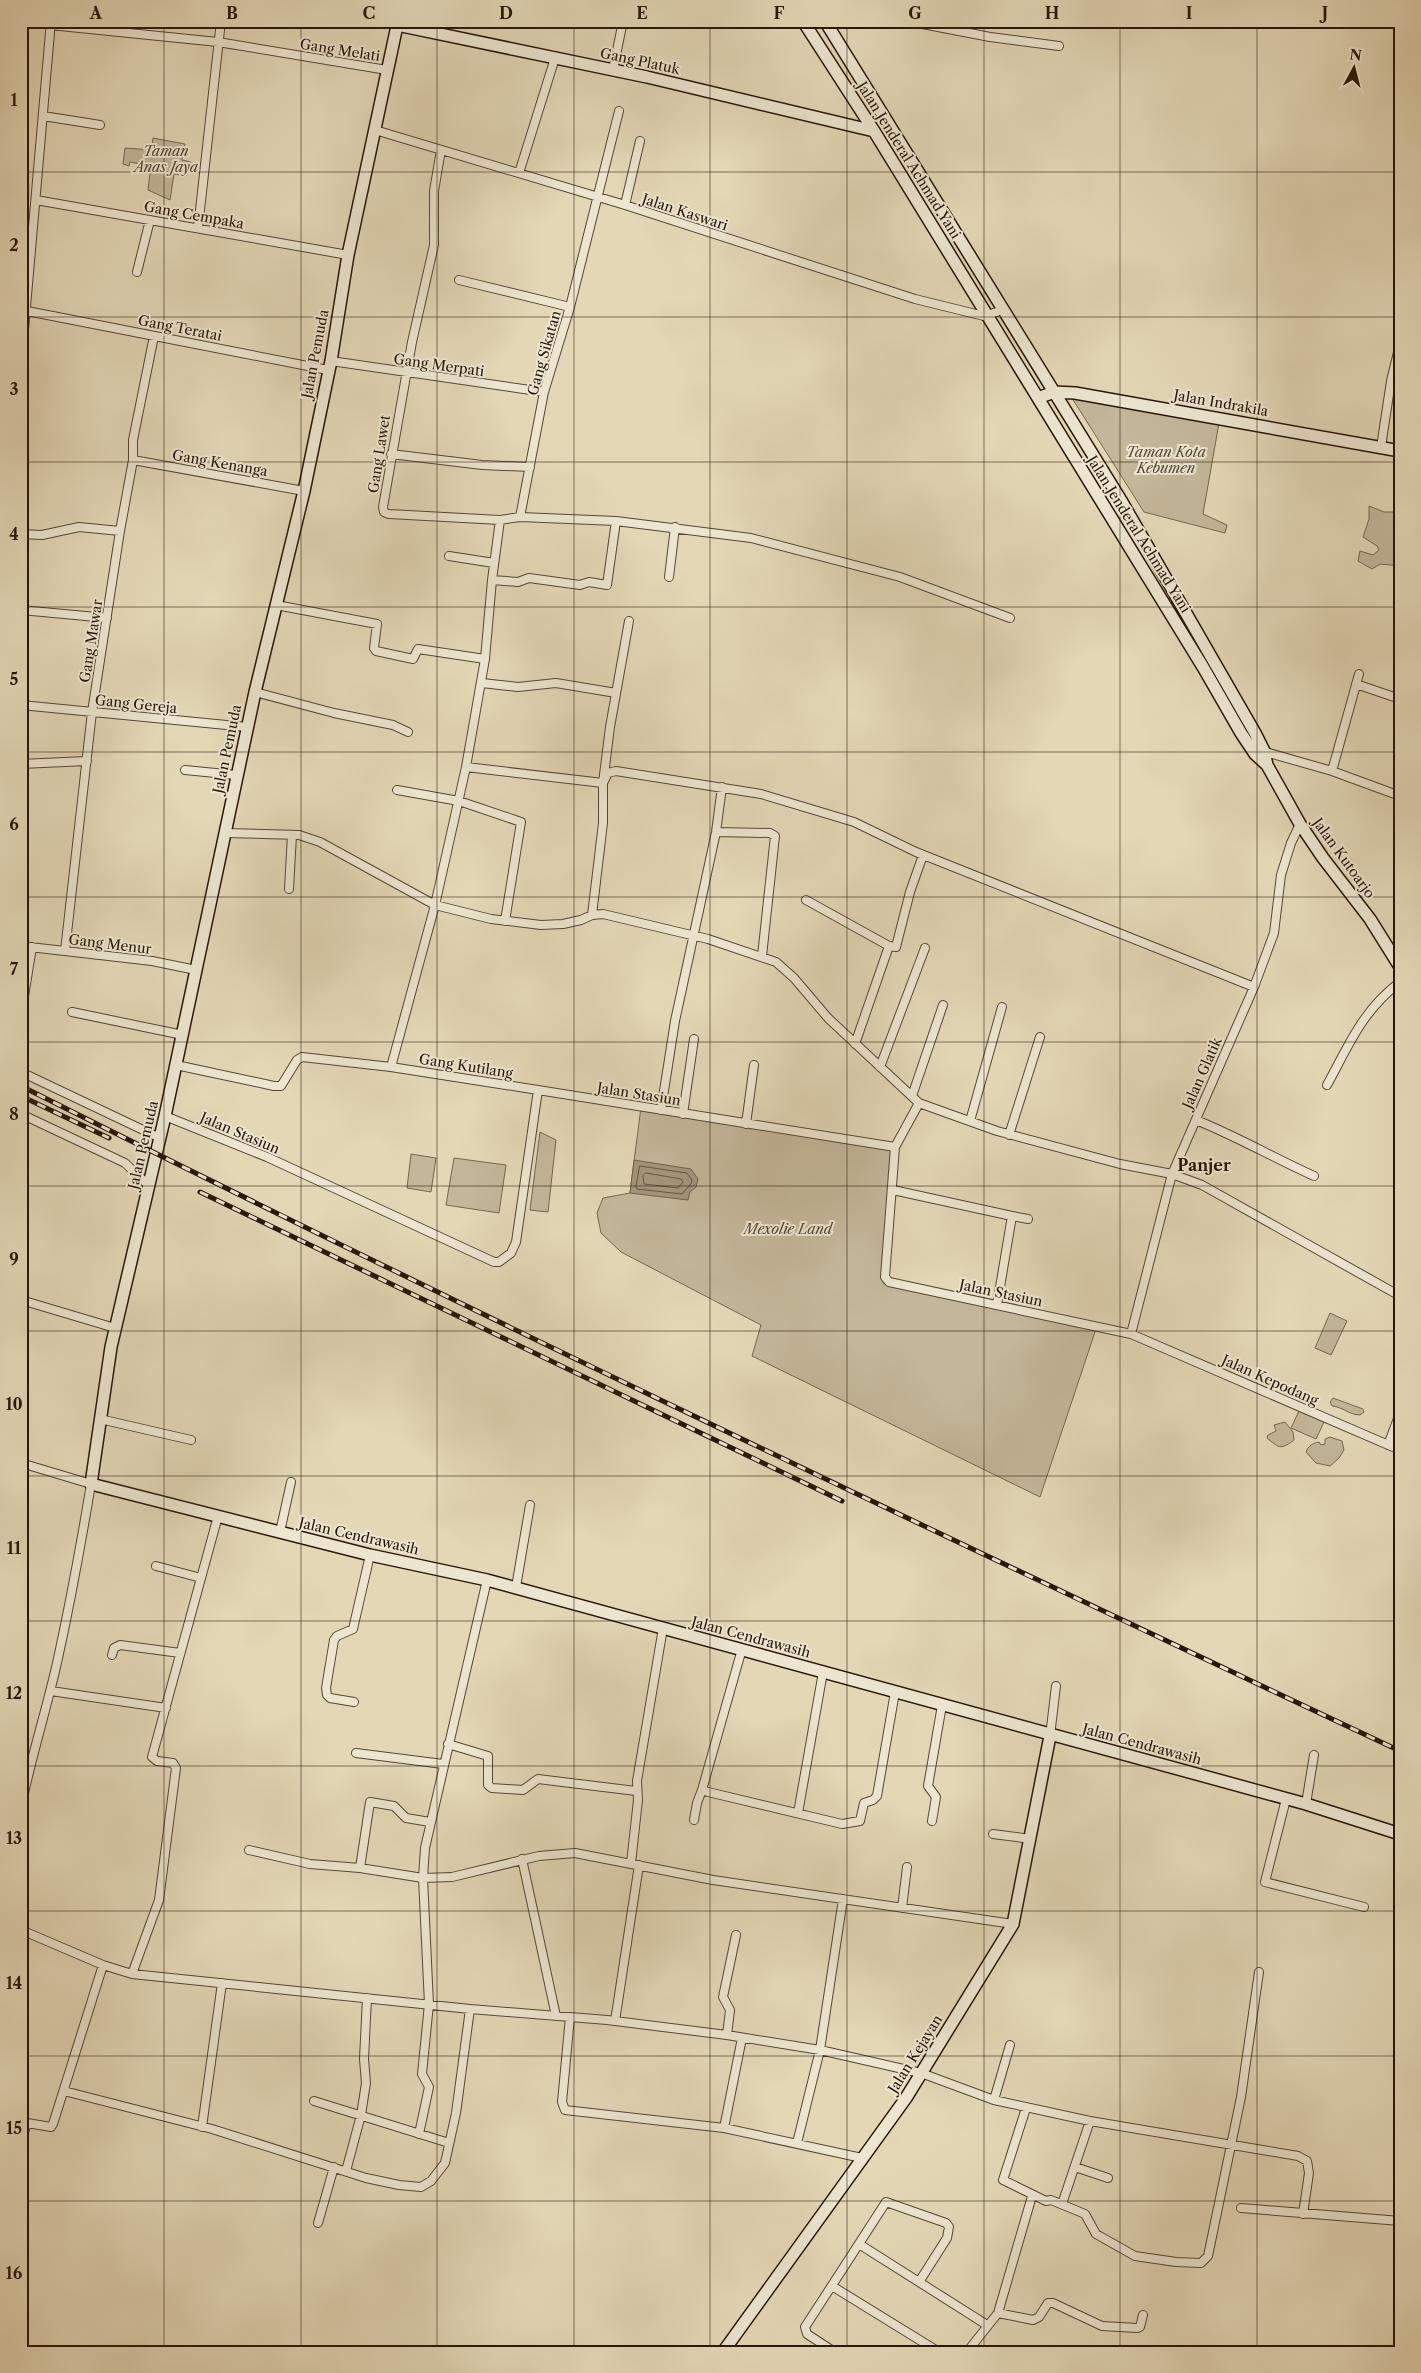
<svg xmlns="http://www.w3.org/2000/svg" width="1421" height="2373" font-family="'Libre Caslon Text',serif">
<rect width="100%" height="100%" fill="#e3d7b6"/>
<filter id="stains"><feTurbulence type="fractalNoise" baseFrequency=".004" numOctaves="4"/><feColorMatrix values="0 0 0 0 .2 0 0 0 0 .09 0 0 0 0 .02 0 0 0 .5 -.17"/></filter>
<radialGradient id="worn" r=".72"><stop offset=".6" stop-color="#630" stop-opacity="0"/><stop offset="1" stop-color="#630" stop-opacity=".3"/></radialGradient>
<!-- green -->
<path fill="#c3b699" stroke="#766652" d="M153,138L185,144L182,160L191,162L186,176L174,174L170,200L148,190L151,166L130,162L129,166L123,164L125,148L152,150Z
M1070,395L1219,423L1203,514L1227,525L1225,533L1144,512Z
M1369,506L1384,512H1400V566L1380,564L1372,569L1358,561L1360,551L1373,555L1379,550L1377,546L1363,537L1369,519Z
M641,1107L895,1147L883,1283L1097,1326L1040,1497L752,1356L761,1325L621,1252L601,1233L597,1213L603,1198L630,1193Z
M540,1132L556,1140L548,1212L530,1210Z
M411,1154L436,1158L431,1192L407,1188Z
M454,1158L506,1165L499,1213L446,1205Z
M1330,1313L1347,1321L1331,1355L1315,1348Z
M1333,1398L1363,1409L1364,1412L1360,1415C1349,1415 1343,1407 1332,1406L1330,1402Z
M1299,1411L1324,1422L1316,1439L1291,1428Z
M1285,1422L1293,1432L1294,1440C1280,1451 1278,1447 1267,1438L1268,1435L1276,1431L1274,1425Z
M1330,1437L1342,1441L1344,1450L1339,1458L1330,1466L1316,1463L1306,1452C1308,1446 1313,1443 1319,1442L1321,1445L1325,1444V1439Z"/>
<!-- water -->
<path fill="#a3957c" stroke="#72624e" d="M634,1160L691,1169L698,1179L696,1187L690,1192L688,1200L630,1193Z"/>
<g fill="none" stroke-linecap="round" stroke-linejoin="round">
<!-- shore -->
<path stroke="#665643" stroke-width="1" d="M640,1166L687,1173L692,1180L691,1184L682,1194L637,1189L636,1187Z
M646,1173L681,1179L683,1182L678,1188L644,1184L643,1176Z"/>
<!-- street casing -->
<g stroke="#574635" stroke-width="10">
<path id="street" d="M907,21L990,37L1059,46
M50,25L218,42L387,70
M613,70L623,21
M43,116L100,125
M375,130L625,205L915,299L984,316L1003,310
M441,150L434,191V245L412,342L383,507L384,512L389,514L500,520
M519,173L555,58
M36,200L348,255
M625,205L640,141
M198,228L221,21
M137,272L150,220
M459,280L570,307
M27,311L328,370
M331,361L544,392
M21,364L51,21
M1381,447L1391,381L1400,344
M391,454L482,465L530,467
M133,460L304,491
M520,517L544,392L570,307L619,111
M21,534L42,535L79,527L120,531
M449,556L494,563
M669,577L675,527
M492,580L518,582L529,578L580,585L589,582L607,585L616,521
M276,605L377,624L374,648L376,651L413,659L418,649L485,659
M21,610L107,618
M482,683L518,687L556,683L616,693
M1356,684L1400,699
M255,692L334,713L393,725L408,732
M21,705L247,727
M1262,751L1332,771L1400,796
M21,764L87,761
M466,767L603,783L610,727L629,621
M185,770L236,775
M1332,771L1359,674
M397,790L459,801L521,822L505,921
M716,832L770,833L775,836L762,956
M225,833L299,835L320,842L435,905L491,919L541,925L563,924L581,920L592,915L603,914L708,939L776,962L794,978L828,1018L919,1103L997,1131L1120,1164L1172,1174L1202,1185L1400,1296
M289,889L292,835
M806,900L889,946L896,947L910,892L923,855
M592,915L603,823V783L608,773L616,771L761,794L854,822L916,852L1254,987
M21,946L152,961L196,970
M65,951L92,712L120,531L133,460V440L154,336
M72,1012L183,1035
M21,1015L32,947
M855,1044L889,946
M176,1065L274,1086H281L297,1060L302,1057L391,1067L435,905L466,767L485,659L492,580L500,520L520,517L616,521L751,538L900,577L1010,618
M391,1067L538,1090
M880,1067L925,948
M21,1072L160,1138
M1327,1085C1349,1045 1362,1011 1400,982
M912,1096L943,1005
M661,1110L675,1021L716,832L722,787
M21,1114L125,1163L148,1185
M683,1114L694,1039
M165,1116L267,1157L494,1262H499L511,1253L516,1242L538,1090L895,1147L885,1277L889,1282L1131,1334L1400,1450
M1196,1120C1236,1136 1274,1158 1314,1176
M970,1121L1002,1007
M746,1124L754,1065
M1009,1135L1040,1037
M895,1147L919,1103
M893,1190L1012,1216L997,1305
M1012,1216L1028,1219
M21,1300L115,1328
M1131,1334L1172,1174L1254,987L1274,933L1281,875L1291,843L1300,824
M100,1419L191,1440
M1388,1445L1400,1413
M21,1463L91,1484C81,1544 70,1604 57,1663C46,1711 31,1758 21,1807
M280,1532L291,1482
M156,1566L201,1578
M516,1587L530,1505
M742,1649L702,1790L708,1792L842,1824L860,1821L864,1803L873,1800L877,1796L895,1692
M112,1655L114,1648L120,1645L180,1653
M51,1691L166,1708
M354,1702L330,1698L327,1695L326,1688L334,1640L337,1636L353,1629L370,1555
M1050,1736L1056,1686
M448,1744L488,1756V1785L492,1788L523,1790L538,1779L636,1791
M356,1753L443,1764
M1286,1799L1265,1882L1364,1907
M1306,1804L1314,1755
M798,1813L823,1672
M694,1820L697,1803L702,1790
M932,1821L936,1797L928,1786L942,1705
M993,1834L1031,1839
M249,1850L310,1864L360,1868L423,1878L452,1877L539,1856L575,1853L713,1880L1013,1924
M522,1859L556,2016
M631,1863L638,1800L637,1781L663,1628
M360,1868L370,1802L394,1806L406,1818L430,1822
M902,1908L907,1867
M21,1930L103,1965L132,1974L470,2009L607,2020L727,2035L820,2050L921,2073L994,2100L1090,2121L1298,2156L1307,2161L1309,2173L1303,2214
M132,1974L159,1900L176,1768L173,1763L157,1761L152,1757L218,1516
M570,2017L562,2102L565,2110L724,2128L862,2158
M615,2021L639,1865
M727,2035L730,2010L723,1997L736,1935
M64,2091L212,2129L366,2178L399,2185L421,2187L431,2181L445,2163L456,2113L470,2009
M994,2100L1010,2045
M314,2101L449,2143
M1026,2108L1003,2180L1046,2201L1051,2200L1085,2214L1096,2234L1135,2256L1176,2262L1201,2263L1208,2256L1241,2097L1259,1972
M21,2121L27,2123L21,2142
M27,2123L51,2127L53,2124L103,1965
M202,2127L222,1983
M724,2128L742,2038
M419,2134L429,2087L422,2074L429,2004L423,1878L425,1848L487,1580
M797,2143L820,2050L843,1899
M1075,2167L1108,2178
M346,2171L361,2115L366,2083L364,2059L367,1998
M1062,2204L1090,2121
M1241,2208L1400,2221
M318,2223L334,2167
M859,2244L987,2325
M832,2286L939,2352
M998,2313L1033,2320L1039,2317L1048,2303H1053L1102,2326L1137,2328L1140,2327L1143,2315
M829,2352L830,2349L807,2334L805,2327L886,2202L946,2223L949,2227L947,2238L919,2282
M967,2352L998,2313L1032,2196"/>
</g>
<!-- secondary casing -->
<g stroke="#28160a" stroke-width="14">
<path id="secondary" d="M398,21L348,255L331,361L304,491L255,692L165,1116L111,1347L91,1484L370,1555L487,1580L1306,1804L1400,1834
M803,21L874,131L1203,667L1241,733L1255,754L1267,765L1300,824L1323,858L1370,919L1400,967
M825,21L1122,502L1255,733L1264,751L1267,765
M397,25L647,77L874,131
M1038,398L1054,392L1075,393L1400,451
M723,2352L906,2098L1013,1924L1050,1736"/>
</g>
<!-- street -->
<use href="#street" stroke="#ede5d0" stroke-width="8"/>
<!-- secondary -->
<use href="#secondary" stroke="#ede5d0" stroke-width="11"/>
<!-- rail casing -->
<g stroke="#28160a" stroke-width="5">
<path id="rail" d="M21,1086C477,1315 939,1534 1400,1751
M21,1096L109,1138
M200,1192L842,1501"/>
</g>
<!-- rail -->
<use href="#rail" stroke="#ede5d0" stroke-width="3" stroke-dasharray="9" stroke-linecap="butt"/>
</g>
<!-- grid -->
<path fill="none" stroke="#28160a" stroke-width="1" stroke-opacity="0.55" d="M164,21V2352M301,21V2352M437,21V2352M574,21V2352M710,21V2352M847,21V2352M984,21V2352M1120,21V2352M1257,21V2352M21,172H1400M21,317H1400M21,462H1400M21,607H1400M21,752H1400M21,897H1400M21,1042H1400M21,1186H1400M21,1331H1400M21,1476H1400M21,1621H1400M21,1766H1400M21,1911H1400M21,2056H1400M21,2201H1400"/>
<g text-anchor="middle" stroke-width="4" stroke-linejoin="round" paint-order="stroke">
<!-- street labels -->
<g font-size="14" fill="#28160a" stroke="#ede5d0">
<text transform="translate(340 50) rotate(9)" y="5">Gang Melati</text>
<text transform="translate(640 61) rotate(12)" y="5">Gang Platuk</text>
<text transform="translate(909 160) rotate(58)" y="5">Jalan Jenderal Achmad Yani</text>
<text transform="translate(685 212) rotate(18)" y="5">Jalan Kaswari</text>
<text transform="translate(194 215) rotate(10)" y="5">Gang Cempaka</text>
<text transform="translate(180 328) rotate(11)" y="5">Gang Teratai</text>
<text transform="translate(544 353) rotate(-74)" y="5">Gang Sikatan</text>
<text transform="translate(315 354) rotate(-79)" y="5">Jalan Pemuda</text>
<text transform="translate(439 365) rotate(8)" y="5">Gang Merpati</text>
<text transform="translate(1221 403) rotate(10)" y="5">Jalan Indrakila</text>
<text transform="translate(379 454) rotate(-81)" y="5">Gang Lawet</text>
<text transform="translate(220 463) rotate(10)" y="5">Gang Kenanga</text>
<text transform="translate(1139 534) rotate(58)" y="5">Jalan Jenderal Achmad Yani</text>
<text transform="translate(91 641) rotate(-81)" y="5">Gang Mawar</text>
<text transform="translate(136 704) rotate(6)" y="5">Gang Gereja</text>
<text transform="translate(227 749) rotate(-78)" y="5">Jalan Pemuda</text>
<text transform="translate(1344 858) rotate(54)" y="5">Jalan Kutoarjo</text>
<text transform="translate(110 944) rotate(7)" y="5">Gang Menur</text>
<text transform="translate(466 1066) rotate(9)" y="5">Gang Kutilang</text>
<text transform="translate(1202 1073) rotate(-66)" y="5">Jalan Glatik</text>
<text transform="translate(639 1094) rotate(9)" y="5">Jalan Stasiun</text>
<text transform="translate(240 1133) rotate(23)" y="5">Jalan Stasiun</text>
<text transform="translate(143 1145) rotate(-77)" y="5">Jalan Pemuda</text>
<text transform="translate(1001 1293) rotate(12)" y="5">Jalan Stasiun</text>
<text transform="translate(1270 1380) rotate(24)" y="5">Jalan Kepodang</text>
<text transform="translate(359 1536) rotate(13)" y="5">Jalan Cendrawasih</text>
<text transform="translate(751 1637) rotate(15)" y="5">Jalan Cendrawasih</text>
<text transform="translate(1142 1744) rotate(15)" y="5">Jalan Cendrawasih</text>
<text transform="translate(915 2054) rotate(-58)" y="5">Jalan Kejayan</text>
</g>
<!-- park labels -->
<g font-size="14" font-style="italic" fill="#564635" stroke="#ede5d0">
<text x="166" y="156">Taman<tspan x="166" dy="16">Anas Jaya</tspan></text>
<text x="1166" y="457">Taman Kota<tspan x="1166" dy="16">Kebumen</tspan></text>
<text x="788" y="1234">Mexolie Land</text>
</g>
<!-- quarter labels -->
<g font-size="16" font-weight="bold" fill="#28160a" stroke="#ede5d0">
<text x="1204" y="1171">Panjer</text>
</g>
</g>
<!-- margin -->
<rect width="1421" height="2373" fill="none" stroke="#e3d7b6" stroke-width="55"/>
<!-- north arrow -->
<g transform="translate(1354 68) rotate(7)" stroke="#ede5d0" stroke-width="4" paint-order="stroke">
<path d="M0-4L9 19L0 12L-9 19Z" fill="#28160a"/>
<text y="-8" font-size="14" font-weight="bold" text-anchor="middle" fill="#28160a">N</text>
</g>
<rect x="28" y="28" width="1366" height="2318" fill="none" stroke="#28160a" stroke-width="2"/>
<g font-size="16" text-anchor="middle" font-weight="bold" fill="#28160a">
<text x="96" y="19">A</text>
<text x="232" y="19">B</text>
<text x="369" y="19">C</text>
<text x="506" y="19">D</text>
<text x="642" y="19">E</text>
<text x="779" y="19">F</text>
<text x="915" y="19">G</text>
<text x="1052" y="19">H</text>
<text x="1189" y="19">I</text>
<text x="1325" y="19">J</text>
<text x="14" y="106">1</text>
<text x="14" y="251">2</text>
<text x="14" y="395">3</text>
<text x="14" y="540">4</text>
<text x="14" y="685">5</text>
<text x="14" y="830">6</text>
<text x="14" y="975">7</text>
<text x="14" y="1120">8</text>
<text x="14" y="1265">9</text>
<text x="14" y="1410">10</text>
<text x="14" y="1554">11</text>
<text x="14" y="1699">12</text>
<text x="14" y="1844">13</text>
<text x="14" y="1989">14</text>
<text x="14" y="2134">15</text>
<text x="14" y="2279">16</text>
</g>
<rect width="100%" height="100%" filter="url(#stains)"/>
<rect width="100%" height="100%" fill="url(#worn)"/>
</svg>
